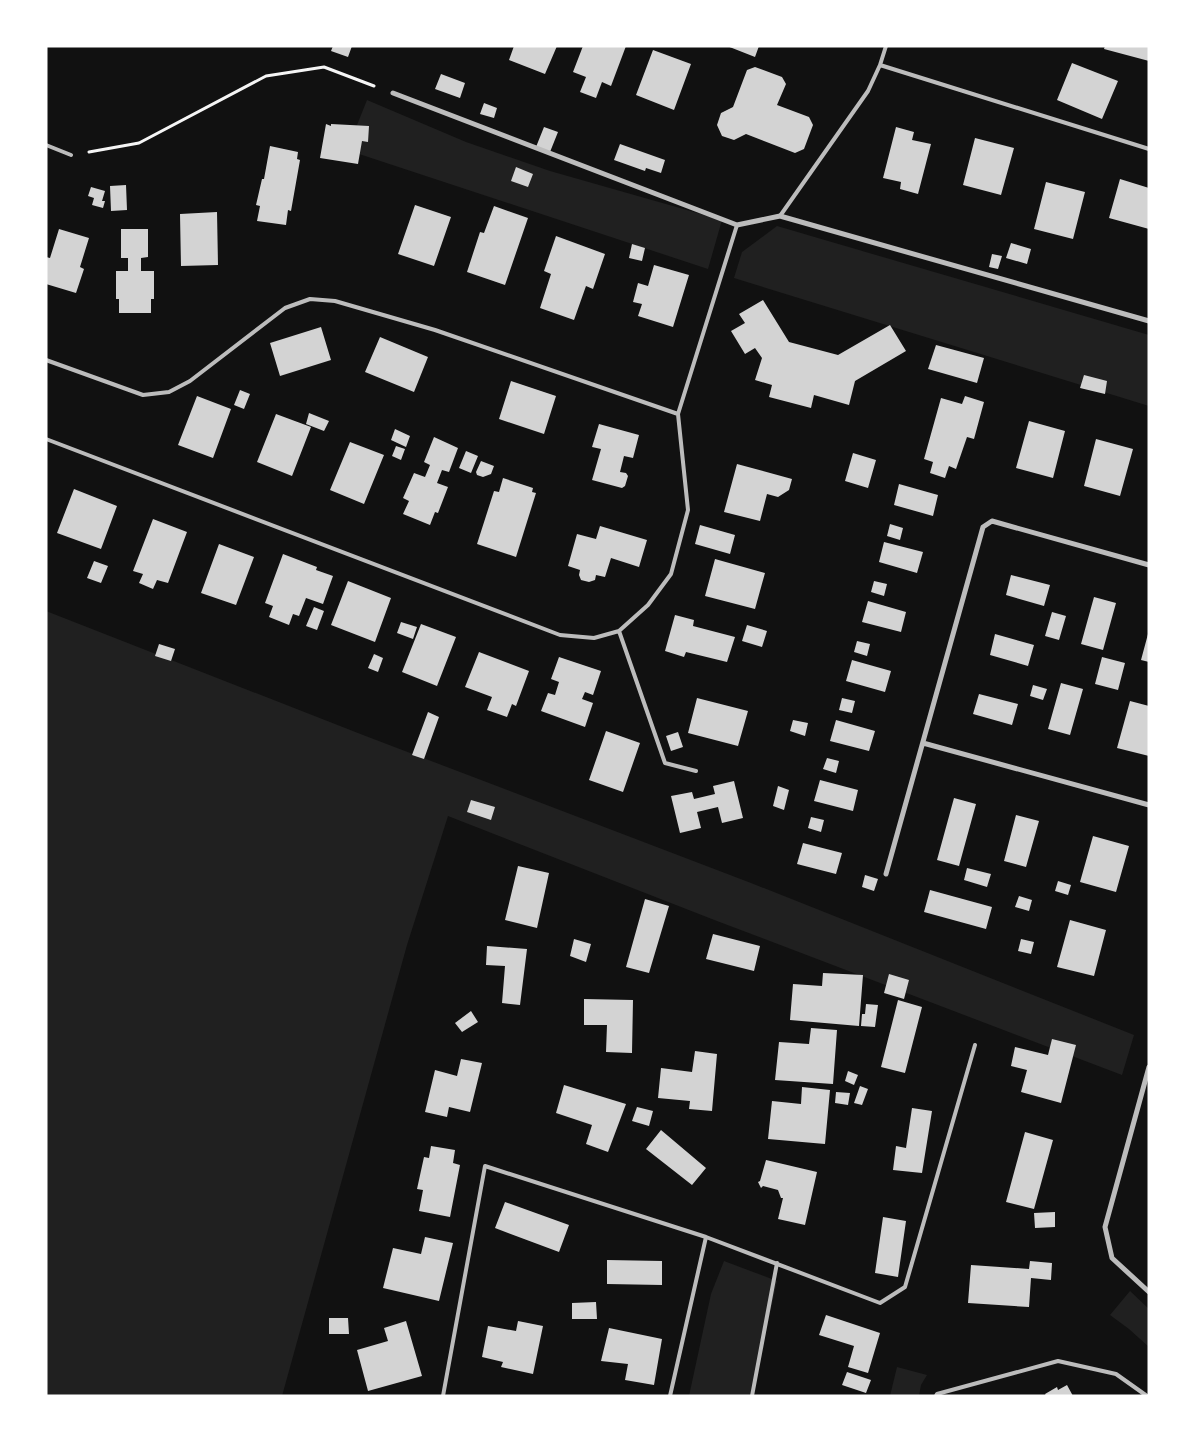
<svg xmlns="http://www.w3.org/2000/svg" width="1195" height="1442" font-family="Commissioner,sans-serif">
<rect width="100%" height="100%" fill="#111"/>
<!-- green -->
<path fill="#202020" d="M367,100L466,142L550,171L722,220L708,269L347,150Z
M777,226L1149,335V406L734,278L742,252Z
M46,611L363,735L751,883L1134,1035L1122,1075L717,921L448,816L407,945L282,1396H46Z
M724,1261L777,1281L752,1396H689L711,1294Z
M1130,1291L1149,1309V1347L1129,1329L1110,1315Z
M897,1367L927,1375L921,1385L919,1396H890Z"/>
<!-- building -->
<path fill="#d3d3d3" d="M333,46H352L348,57L331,51Z
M514,46H557L545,74L509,60Z
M583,46H626L611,86L602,82L596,98L580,92L586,77L573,72Z
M727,46H759L755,57Z
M1105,46H1149V61L1104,49Z
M653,50L691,64L674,110L636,95Z
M1072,63L1118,81L1102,119L1057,100Z
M755,67L782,77L786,84L777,105L809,117L813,125L804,149L795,153L746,134L734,140L722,136L717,125L721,113L733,107L747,70Z
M441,74L465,83L460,98L435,89Z
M484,103L497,108L494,118L480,114Z
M326,124L331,126V124L369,126L368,142L362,141L358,164L320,158Z
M544,127L558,132L550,152L536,147Z
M896,127L914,132L912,140L931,144L918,194L900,189L901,182L883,178Z
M975,138L1014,148L1001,195L963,185Z
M620,144L665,160L661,173L646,168L645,171L614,160Z
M270,146L298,152L297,159L300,160L291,211L288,210L286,225L257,221L260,206L256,205L262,179H264Z
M516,167L533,174L528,187L511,181Z
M1120,179L1149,188V229L1109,218Z
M1046,182L1085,192L1073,239L1034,229Z
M126,185L127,210L111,211L110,186Z
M91,187L105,191L102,201H105L103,208L92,205L94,198L88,196Z
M415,205L451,217L434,266L398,254Z
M494,206L528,218L505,285L467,272L480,232L484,233Z
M217,212L218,265L181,266L180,214Z
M59,229L89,238L80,267L84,269L76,293L46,284V257L50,258Z
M121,229H148V257L141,258V271H154V299H151V313H119V299H116V271H128V258H121Z
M556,236L605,254L593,289L586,286L574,320L540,308L551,274L544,271Z
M1011,243L1031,249L1027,264L1006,258Z
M632,244L645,248L642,261L629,258Z
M992,254L1002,256L998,269L989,267Z
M654,265L689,275L673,327L638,316L642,304L633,302L638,283L648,286Z
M763,300L789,342L838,355L890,325L906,351L855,381L849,405L814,395L811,408L769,397L772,385L755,380L762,358L755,348L745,354L731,331L745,323L739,314Z
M321,327L331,360L280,376L270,343Z
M380,337L428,357L414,392L365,372Z
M936,345L984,358L977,383L928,369Z
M1084,375L1107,381L1105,394L1080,388Z
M511,381L556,396L544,434L499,419Z
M240,390L250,394L244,409L234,405Z
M197,396L231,409L213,458L178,445Z
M965,396L984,402L974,439L967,437L956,469L949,466L945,478L930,473L933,462L924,459L941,398L962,404Z
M309,413L329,421L324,431L306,424Z
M276,414L311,427L292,476L257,462Z
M1029,421L1065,431L1053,478L1016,468Z
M599,424L639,435L633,458L624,456L620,472L626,473L628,476L625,486L622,488L592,480L601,449L592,447Z
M395,429L410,436L406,447L391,440Z
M434,437L458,448L449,472L442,470L437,483L448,487L438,513L435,512L430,525L403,514L409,501L403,498L414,473L425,477L430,465L424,462Z
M1096,439L1133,449L1120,496L1084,486Z
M350,442L384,455L364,504L330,490Z
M396,446L405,449L401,460L392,456Z
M466,451L478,456L471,473L459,468Z
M853,453L876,460L868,488L845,481Z
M481,461L494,466L491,474L483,477L477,475L476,472Z
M737,464L792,479L789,490L778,497L767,494L760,521L724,512Z
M503,478L533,488L532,492L536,493L516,557L477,544L494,491L499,492Z
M899,484L938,495L933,516L894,505Z
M74,489L117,506L101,549L57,533Z
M153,519L187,532L168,583L157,580L153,589L139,583L143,574L133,571Z
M890,524L903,528L900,540L887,536Z
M700,525L735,535L730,554L695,544Z
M600,526L647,540L639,567L611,558L605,577L596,575L595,580L589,582L581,580L579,575L580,570L568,566L577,534L596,539Z
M884,542L923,552L917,573L879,562Z
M219,544L254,557L236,605L201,593Z
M283,554L317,567L316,570L333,576L323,604L306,598L299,616L293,614L289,625L269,617L273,606L265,603Z
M715,559L765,573L755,609L705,596Z
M94,561L108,566L101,583L87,578Z
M1011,575L1050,585L1044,606L1006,595Z
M348,581L391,598L375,642L331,625Z
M874,581L887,584L884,596L871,592Z
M1094,597L1116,603L1103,650L1081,644Z
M868,601L906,612L901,632L862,622Z
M314,607L324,611L317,630L306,626Z
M1052,612L1066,616L1059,640L1045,636Z
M675,615L694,620L693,626L735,637L727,662L686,652L684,657L665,651Z
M401,622L417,627L413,639L397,633Z
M421,624L456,637L437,686L402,672Z
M747,625L767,631L762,647L742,641Z
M995,634L1034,645L1028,666L990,655Z
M1148,634H1149V662L1141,660Z
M857,641L870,644L867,656L854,652Z
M159,644L175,649L171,661L155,656Z
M479,652L529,671L516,706L512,704L507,717L487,710L492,697L465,687Z
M374,654L383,658L378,672L368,668Z
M559,657L601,671L593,695L585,692L582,699L593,703L585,727L541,711L548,693L555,695L559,682L551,679Z
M1102,657L1125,663L1118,690L1095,684Z
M852,660L891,671L885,692L846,681Z
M1061,683L1083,689L1070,735L1048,729Z
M1033,685L1047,689L1043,700L1030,696Z
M979,694L1018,704L1012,725L973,714Z
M697,698L748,711L738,746L688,733Z
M842,698L855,701L852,713L839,710Z
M1130,701L1149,706V756L1117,748Z
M428,712L439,717L424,759L412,755Z
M793,720L808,723L805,736L790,731Z
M836,720L875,731L869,751L830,741Z
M606,731L640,743L623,792L589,780Z
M678,732L683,747L671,751L666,736Z
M827,758L839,761L836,773L823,769Z
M820,780L858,790L853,811L814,801Z
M734,781L743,818L722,823L718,807L697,812L701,828L680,833L671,796L692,792L694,799L715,794L713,786Z
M778,786L789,790L784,810L773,806Z
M954,798L976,804L959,866L937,860Z
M471,800L495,807L491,820L467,812Z
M1016,815L1039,821L1026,867L1004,861Z
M811,817L824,820L821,832L808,828Z
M1093,836L1129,846L1116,892L1080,882Z
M803,843L842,853L836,874L797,864Z
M518,866L549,873L537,928L505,920Z
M967,868L991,874L987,887L964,880Z
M865,875L878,879L874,891L862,887Z
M1058,881L1071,885L1068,895L1055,891Z
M930,890L992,907L986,929L924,912Z
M1019,896L1032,900L1029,911L1015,907Z
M645,899L669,906L649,973L626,967Z
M1070,920L1106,930L1094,976L1057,967Z
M713,934L760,946L754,971L706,959Z
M574,939L591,944L586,962L570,956Z
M1021,939L1034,942L1031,954L1018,951Z
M487,946L527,949L520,1005L502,1003L505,966L486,965Z
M823,973L863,975L859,1026L790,1020L793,984L822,986Z
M889,974L909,980L904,999L884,993Z
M584,999L633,1000L632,1053L606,1052L607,1025H584Z
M898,1000L922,1007L905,1073L881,1067Z
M866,1004L878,1005L875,1027L861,1026L862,1014H865Z
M471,1011L478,1022L462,1032L455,1023Z
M811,1028L837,1030L833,1084L775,1080L779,1042L809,1044Z
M1052,1039L1076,1045L1061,1103L1021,1092L1027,1070L1011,1066L1015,1047L1048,1055Z
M695,1051L717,1054L712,1111L689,1109L690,1101L658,1098L661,1068L692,1072Z
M461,1059L482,1063L470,1112L449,1107L447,1117L425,1112L435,1070L457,1076Z
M848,1071L858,1075L854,1085L845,1081Z
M564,1085L626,1104L608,1152L586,1144L592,1125L556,1113Z
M860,1086L868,1089L862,1105L854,1103Z
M802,1087L830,1090L825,1144L768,1139L772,1101L801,1104Z
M836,1092L850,1093L848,1105L835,1103Z
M637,1107L653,1111L649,1126L632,1121Z
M912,1108L932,1111L922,1173L893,1170L896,1146L906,1148Z
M661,1130L706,1168L692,1185L646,1149Z
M1025,1132L1053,1140L1034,1209L1006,1202Z
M431,1146L455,1150L453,1163L460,1165L450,1217L419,1211L423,1190L417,1189L424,1157L429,1158Z
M766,1160L817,1172L805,1225L778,1219L783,1198H781L778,1190L763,1186L761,1188L758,1182L760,1181Z
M505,1202L569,1225L559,1252L495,1228Z
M1055,1212V1227L1035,1228L1034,1213Z
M883,1217L906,1221L898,1277L875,1273Z
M425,1237L453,1243L439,1301L383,1288L393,1248L421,1254Z
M607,1260L662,1261V1285L607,1284Z
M1030,1261L1052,1263L1051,1280L1031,1278L1029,1307L968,1303L971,1265L1029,1269Z
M596,1302L597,1319H572V1303Z
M826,1315L880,1333L868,1373L848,1367L854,1346L819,1335Z
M329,1318H348L349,1334H329Z
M406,1321L422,1376L368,1391L357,1350L388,1341L384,1328Z
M518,1321L543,1326L533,1374L501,1367L503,1362L482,1357L488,1326L516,1331Z
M609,1328L662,1339L654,1385L625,1380L628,1364L601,1361Z
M847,1372L871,1380L866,1393L842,1385Z
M1067,1385L1073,1396H1046L1045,1394L1057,1387L1058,1390Z"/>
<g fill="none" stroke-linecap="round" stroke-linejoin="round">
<!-- path -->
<path stroke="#f5f5f5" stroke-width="3" d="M89,152L139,143L266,76L324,67L374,86"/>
<!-- service -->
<path stroke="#bcbcbc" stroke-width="4" d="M880,65L1149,149
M46,145L71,155
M780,216L868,91L880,65L886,46
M46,360L143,395L169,392L190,381L285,308L310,299L335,301L435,330L678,414
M46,439L560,635L594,638L619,631L648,605L671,574L688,510L678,414L737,225
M619,631L665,763L696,771
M443,1396L485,1166L706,1237L880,1303L905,1287L975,1045
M670,1396L706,1237
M752,1396L777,1263
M936,1396L937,1394L1058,1361L1116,1374L1147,1396"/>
<!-- minor -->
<path stroke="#bcbcbc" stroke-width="5" d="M393,93L737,225L780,216L1149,321
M923,743L1149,805
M886,874L983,527L992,521L1149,565
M1149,1067L1105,1227L1112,1258L1149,1292"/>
</g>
<!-- border -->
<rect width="1195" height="1442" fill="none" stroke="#ffffff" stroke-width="95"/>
</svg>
